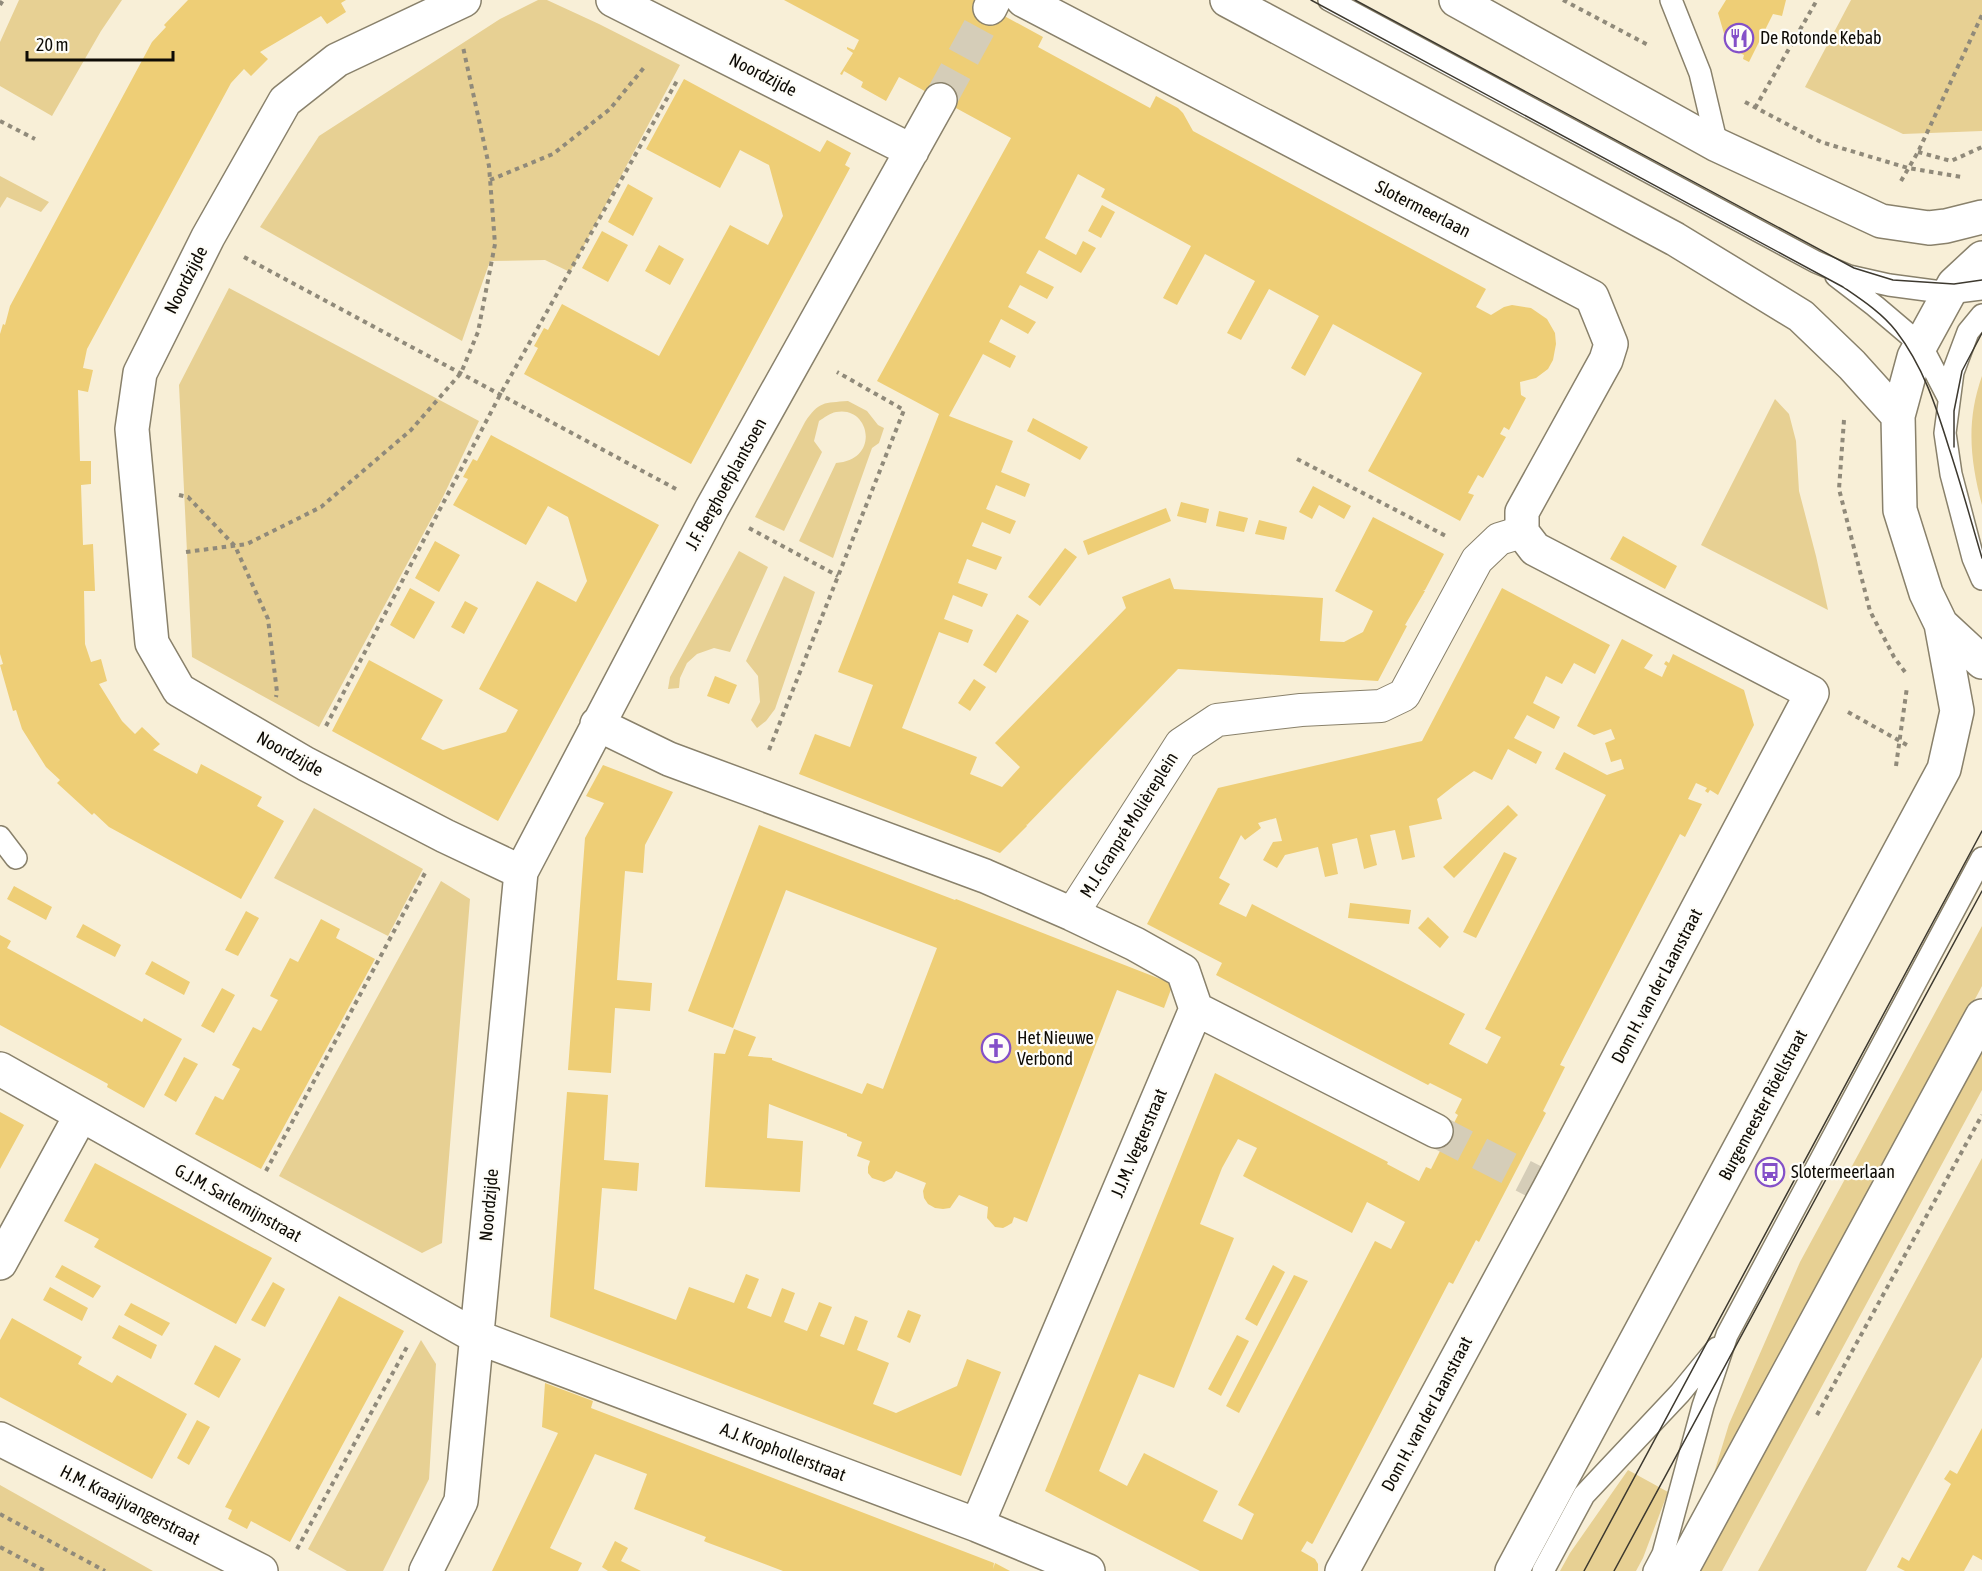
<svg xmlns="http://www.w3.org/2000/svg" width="1982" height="1571" font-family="'Asap Condensed',sans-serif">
<rect width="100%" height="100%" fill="#f8efd7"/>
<!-- green -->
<path fill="#e7d093" d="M19,0H122L101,31L52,116L0,86V42Z
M538,0H547L599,24L680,65L570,272L545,260L490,261L462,341L260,227L319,136L500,19Z
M1851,0H1982V131L1903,134L1805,87Z
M0,176L49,202L41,212L7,197L0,208Z
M229,288L479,421L441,501L319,727L192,657L179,385Z
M1982,376V505C1970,460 1966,421 1982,376Z
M1775,399L1789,414L1796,441L1799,491L1816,556L1828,610L1701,545Z
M848,401L867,411L878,425L884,428L879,443L872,448L833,558L799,541L836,463C881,460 870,405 836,412C830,413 824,418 819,421L814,441L822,452L784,531L755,517L805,422C819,401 824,403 848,401Z
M739,551L768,567L730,652L714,648L697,654L687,663L680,678L679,688L668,689L670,677Z
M784,576L815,592L775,709L766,721L757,728L751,720L760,702L758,676L746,661Z
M314,808L423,869L388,936L274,878Z
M441,881L470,899L442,1243L422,1253L279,1176Z
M1982,926V986L1704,1506L1729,1424L1800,1262Z
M1982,1044V1090L1722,1571H1697Z
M1982,1158V1357L1866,1571H1758Z
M421,1340L436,1364L429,1479L383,1571H347L308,1549Z
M1628,1470L1668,1492L1643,1558L1636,1571H1560L1570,1553Z
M0,1485L153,1571H0Z"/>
<!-- building -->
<path fill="#eece76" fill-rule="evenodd" d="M188,0H346L341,3L346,12L327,24L321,16L260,52L268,59L251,76L244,69L231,83L87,349L83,368L93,370L88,392L78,390L80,461H91V484L81,485L83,545L93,544L95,591H84L85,644L91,662L101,659L107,681L99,684L122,721L135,734L142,727L160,744L153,750L197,774L201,764L262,797L257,806L284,821L241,899L109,827L94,813L92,815L57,783L60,780L46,767L22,729L16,710L13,711L0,665L3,664L0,654V334L3,324L5,325L10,306L152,42L166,27L164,25Z
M784,0H975L1043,37L1038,47L1150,108L1156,96L1178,108L1183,113L1193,131L1486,289L1476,307L1491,315L1504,307L1512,305L1531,308L1547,319L1555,333L1556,344L1553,360L1548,369L1536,378L1520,382L1521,395L1526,398L1509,430L1504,427L1500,434L1506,437L1483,478L1478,475L1468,493L1474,495L1460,521L1368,471L1422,373L1333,324L1305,376L1291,368L1319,316L1269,289L1241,340L1227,333L1255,281L1205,254L1177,305L1163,298L1191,246L1101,197L1105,189L1078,174L1045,238L1076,255L1083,241L1096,248L1081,273L1039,250L1026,273L1054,287L1047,299L1020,285L1008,307L1036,322L1028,334L1001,319L989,342L1016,356L1010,368L983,354L949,416L1013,441L1001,472L1030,484L1025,497L996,485L986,509L1016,521L1010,534L982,522L972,546L1002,557L996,570L967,559L958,583L988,594L982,607L953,595L944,619L973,630L968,643L939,632L902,728L977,757L970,774L1002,787L1020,767L995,743L1126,608L1122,597L1170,578L1174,589L1323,598L1320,641L1344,642L1363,632L1373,611L1335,591L1373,517L1444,554L1425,590H1423L1425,591L1405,625L1407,626L1378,681L1178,669L1027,825L1026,824L1027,826L1000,853L799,774L815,734L850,747L873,685L838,672L939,414L877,381L1011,138L899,77L886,101L861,87L863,82L844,71L842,75L840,74L853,53L847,49V47L854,50L859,40Z
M1726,0H1786L1782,16L1773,14L1749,62L1743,59L1744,55L1728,47L1718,13Z
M684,79L820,152L827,140L851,153L845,165L850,168L691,464L524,374L538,348L534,346L544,328L548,330L562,304L659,356L730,225L768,245L783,216L769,165L740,150L720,188L646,149Z
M628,184L653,198L633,236L608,222Z
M1102,205L1115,212L1101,238L1088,231Z
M602,231L628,245L608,282L582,268Z
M659,245L684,259L670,285L645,271Z
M1033,418L1088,447L1080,460L1027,431Z
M491,435L659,525L498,821L332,731L369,660L443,700L421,739L443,750L506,732L518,710L479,689L537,581L576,602L587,581L568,517L548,506L526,545L453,505L468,479L463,477L473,459L477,461Z
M1313,486L1351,506L1344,519L1319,505L1312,519L1299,512Z
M1181,502L1209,509L1206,523L1177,516Z
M1166,508L1171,521L1088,555L1083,541Z
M1219,511L1248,518L1244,532L1216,526Z
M1259,520L1287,527L1284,540L1255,534Z
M1623,536L1677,566L1665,589L1610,559Z
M435,541L460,555L439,592L415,578Z
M1065,548L1077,557L1040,606L1028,597Z
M410,588L435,602L414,639L390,625Z
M1502,588L1610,645L1595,674L1574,663L1562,684L1546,676L1533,703L1560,717L1554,729L1527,715L1514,738L1542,752L1536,764L1508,749L1492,780L1474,771L1456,784L1437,799L1442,819L1409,826L1415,857L1402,860L1395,830L1370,835L1377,865L1364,869L1357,838L1332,844L1338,874L1325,877L1318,847L1285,855L1277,868L1263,860L1273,842L1282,841L1276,818L1258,823L1261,828L1245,840L1241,835L1219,878L1230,884L1219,904L1246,917L1252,904L1465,1014L1449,1044L1487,1064L1501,1037L1485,1029L1606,795L1555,769L1564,752L1607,775L1624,769L1621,759L1611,762L1605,743L1615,739L1611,729L1594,735L1577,726L1622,639L1653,655L1644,668L1662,677L1667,666L1664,664L1666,661L1669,663L1673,654L1744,690L1754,725L1718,795L1710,790L1708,793L1705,791L1707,788L1696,783L1688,799L1702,804L1685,837L1680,834L1560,1065L1565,1067L1543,1111L1546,1113L1479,1242L1476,1240L1453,1284L1449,1282L1313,1543L1312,1544L1307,1541L1301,1551L1315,1559L1318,1564V1571H1200L1045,1491L1215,1073L1388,1162L1387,1164L1419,1181L1426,1167L1431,1169L1458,1115L1455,1113L1462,1099L1430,1083L1428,1085L1216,975L1222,963L1147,924L1218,788L1422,741ZM1238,1139L1257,1148L1243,1176L1352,1233L1367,1202L1405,1222L1391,1249L1375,1241L1238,1505L1254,1514L1242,1540L1203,1521L1218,1491L1144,1453L1127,1486L1099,1471L1139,1374L1174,1388L1234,1238L1200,1224L1222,1168Z
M465,601L478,608L464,634L451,627Z
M1017,614L1029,621L996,673L983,665Z
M715,676L737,685L729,704L707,696Z
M974,679L986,687L970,711L958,703Z
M603,765L673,792L645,845L643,873L625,871L617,980L652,983L650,1011L615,1008L611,1073L568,1070L585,838L604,803L586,796Z
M1508,805L1518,815L1454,878L1443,867Z
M759,825L955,900L956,899L1173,984L1164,1008L1117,990L1027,1222L1014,1217L1012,1223L1007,1226L1003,1228L995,1227L987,1218L988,1207L959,1195L950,1208L943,1209L935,1208L928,1204L924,1198L923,1191L926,1183L896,1171L892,1178L884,1182L872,1178L868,1173V1167L870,1161L857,1156L862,1142L847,1136V1134L769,1104L767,1138L803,1141L800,1192L705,1187L714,1053L725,1054L734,1029L756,1037L748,1056L772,1058V1060L862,1094L867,1083L883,1089L937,948L786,890L733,1028L688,1011Z
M1504,852L1517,858L1476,938L1463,932Z
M14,886L52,907L46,920L7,899Z
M1350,903L1411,910L1409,924L1348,918Z
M246,911L259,918L238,956L225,950Z
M1428,917L1449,937L1440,948L1418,928Z
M321,919L340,929L336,938L375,959L261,1169L195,1134L215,1096L223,1100L240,1069L232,1065L253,1027L261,1031L278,1000L270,996L290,958L298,962Z
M83,924L121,945L115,957L76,937Z
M0,935L11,941L7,948L142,1022L144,1018L182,1039L144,1108L107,1087L108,1084L0,1025Z
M152,961L190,982L184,995L145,974Z
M222,988L235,995L214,1033L201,1026Z
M184,1057L198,1064L176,1102L164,1095Z
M567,1092L608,1095L604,1160L639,1163L637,1191L602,1188L594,1289L676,1320L689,1287L734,1303L746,1274L759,1279L747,1308L771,1317L782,1288L795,1293L784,1322L807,1331L819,1302L832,1307L820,1336L844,1345L855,1316L868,1321L857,1350L889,1363L873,1404L896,1413L957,1386L967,1359L1001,1372L961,1476L550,1317Z
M0,1112L24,1125L0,1169Z
M95,1163L272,1258L236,1324L94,1247L99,1239L64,1221Z
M62,1265L101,1286L93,1298L55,1277Z
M1273,1265L1285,1272L1257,1326L1245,1319Z
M1294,1275L1308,1281L1239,1413L1226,1406Z
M273,1282L285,1289L265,1327L251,1320Z
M50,1287L88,1308L82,1321L43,1300Z
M339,1296L404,1331L290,1542L251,1521L247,1529L228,1519L232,1510L225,1507Z
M131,1303L170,1323L162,1336L124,1315Z
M908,1310L921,1315L910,1343L897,1337Z
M12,1318L82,1357L78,1364L112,1383L117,1375L187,1414L152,1479L0,1397V1340Z
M119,1325L157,1345L151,1359L112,1338Z
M1237,1335L1249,1341L1221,1396L1208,1389Z
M215,1345L241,1359L219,1398L194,1384Z
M545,1383L593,1401L591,1408L994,1563L993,1569L995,1563L1010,1571H783L706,1542L704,1541L706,1537L634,1509L647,1474L595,1454L550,1548L582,1563L578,1571H492L558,1433L542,1427Z
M197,1420L210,1427L189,1465L177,1458Z
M1982,1428V1560L1973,1555L1964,1571H1905L1897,1567L1902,1557L1909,1561L1951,1484L1944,1479L1950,1470L1957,1474Z
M615,1541L628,1548L621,1561L641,1571H608L602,1567Z"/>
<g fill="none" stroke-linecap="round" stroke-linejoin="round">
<!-- minor-tunnel -->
<path stroke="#d5cdb8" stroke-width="33" stroke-dasharray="33 16" stroke-linecap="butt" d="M940,100L990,8
M1436,1131L1549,1189"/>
<!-- service casing -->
<g stroke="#89816b" stroke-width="24">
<path id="service" d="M1329,0L1816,262L1849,276L1889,285L1949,293L1982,289
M1671,0L1700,73L1717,145
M1836,276L1875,306L1921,345L1949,399
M1982,315L1968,332L1953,372L1945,433L1951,474L1973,558L1982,579
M0,837L16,858
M1543,1571L1584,1495L1680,1393L1717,1348
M1654,1571L1663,1554L1703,1406L1727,1335L1982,858"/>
</g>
<!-- pedestrian casing -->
<g stroke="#89816b" stroke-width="34">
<path id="pedestrian" d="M1072,914L1181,744L1217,720L1301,710L1381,706L1404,695L1477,560L1499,539L1522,532"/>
</g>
<!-- minor casing -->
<g stroke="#89816b" stroke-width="36">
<path id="minor" d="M464,0L337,60L285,101L208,237L140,373L132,429L152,643L179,690L306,764L445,836L521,872
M613,0L912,151
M1023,0L1592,297L1611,344L1606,360L1522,512V532L1535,549L1812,693L1549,1189L1342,1571
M990,8L994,0
M597,724L669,759L985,876L1072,914L1135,944L1183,971L1196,1009
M0,1069L477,1337L977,1525L1088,1571
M0,1263L81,1115
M0,1439L261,1571
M977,1525L1196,1009L1436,1131
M426,1571L461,1501L521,872L712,508L940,100"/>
</g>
<!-- secondary casing -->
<g stroke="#89816b" stroke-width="36">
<path id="secondary" d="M1227,0L1675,239L1801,316L1852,365L1898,416
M1456,0L1717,145L1881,221L1929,228L1946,226L1982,217
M1982,258L1954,284L1914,357L1898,416L1900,510L1926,593L1941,624L1982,662
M1512,1571L1944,769L1957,711L1941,624
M1681,1571L1982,1016"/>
</g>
<!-- path -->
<path stroke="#908a7a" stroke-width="4" stroke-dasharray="4.5 4.5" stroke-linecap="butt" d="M1563,0L1650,46
M0,5L3,0
M1745,102L1821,142L1908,168L1962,177
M1755,108L1817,0
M0,121L35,139
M1918,152L1951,161L1982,147
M490,180L553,154L610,109L646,65
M1901,181L1918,152L1982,15
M244,257L676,489
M1844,420L1839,489L1870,611L1894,657L1905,672
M1297,459L1446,536
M179,495L188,497L235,546L268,619L277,692L276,697
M749,528L838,576
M186,552L247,544L321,507L411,430L461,373L478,332L495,244L489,166L463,47
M1848,712L1907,745
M326,726L500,395L678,79
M769,750L904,410L837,372
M1896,766L1907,687
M266,1171L425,873
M1817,1415L1982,1115
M0,1514L105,1571
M0,1547L45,1571
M297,1549L408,1345"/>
<!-- service -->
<use href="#service" stroke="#fff" stroke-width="21"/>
<!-- pedestrian -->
<use href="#pedestrian" stroke="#fff" stroke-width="32"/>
<!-- minor -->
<use href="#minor" stroke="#fff" stroke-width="33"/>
<!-- secondary -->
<use href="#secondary" stroke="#fff" stroke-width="33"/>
<!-- tram -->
<path stroke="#3d392f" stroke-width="1.5" d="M1311,0L1843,287C1862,300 1882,313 1896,331C1923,366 1936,406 1949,448C1961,484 1971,521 1982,558
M1355,0L1854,268L1893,280L1954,284L1982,280
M1954,447V411L1962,371L1982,333
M1584,1571L1982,831
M1614,1571L1982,891"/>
</g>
<!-- icons -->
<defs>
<g id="restaurant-ring" transform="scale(1.5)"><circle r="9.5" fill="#fefdf8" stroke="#8450c8" stroke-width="1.5"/><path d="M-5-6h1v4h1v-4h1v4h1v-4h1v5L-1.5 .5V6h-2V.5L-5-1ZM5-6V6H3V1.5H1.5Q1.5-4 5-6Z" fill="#8450c8"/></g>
<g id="church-ring" transform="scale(1.5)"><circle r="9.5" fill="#fefdf8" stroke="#8450c8" stroke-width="1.5"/><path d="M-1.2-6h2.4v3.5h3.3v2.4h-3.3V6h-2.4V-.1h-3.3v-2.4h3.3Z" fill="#8450c8"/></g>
<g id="bus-ring" transform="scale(1.5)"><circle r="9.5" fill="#fefdf8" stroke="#8450c8" stroke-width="1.5"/><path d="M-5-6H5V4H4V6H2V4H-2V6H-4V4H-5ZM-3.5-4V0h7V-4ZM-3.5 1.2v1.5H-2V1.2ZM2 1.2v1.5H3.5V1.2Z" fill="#8450c8"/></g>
</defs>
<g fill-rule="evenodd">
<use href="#restaurant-ring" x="1739" y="38"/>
<use href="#church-ring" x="996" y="1048"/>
<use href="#bus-ring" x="1770" y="1172"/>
</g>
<g text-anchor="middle" stroke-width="4.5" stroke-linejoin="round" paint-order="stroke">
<!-- poi labels -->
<g font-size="18" fill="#0e0b05" stroke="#fefdf8" text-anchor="start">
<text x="1760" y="44">De Rotonde Kebab</text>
<text x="1017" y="1044">Het Nieuwe<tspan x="1017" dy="21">Verbond</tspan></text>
<text x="1791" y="1178">Slotermeerlaan</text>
</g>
<!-- street labels -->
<g font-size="18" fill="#0e0b05" stroke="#fefdf8">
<text transform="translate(763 75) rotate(27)" y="6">Noordzijde</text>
<text transform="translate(1423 209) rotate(27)" y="6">Slotermeerlaan</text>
<text transform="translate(186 280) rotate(-63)" y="6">Noordzijde</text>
<text transform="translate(726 484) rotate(-61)" y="6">J.F. Berghoefplantsoen</text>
<text transform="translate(290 754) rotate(29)" y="6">Noordzijde</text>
<text transform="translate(1129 825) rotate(-58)" y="6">M.J. Granpré Molièreplein</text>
<text transform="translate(1657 986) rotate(-62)" y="6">Dom H. van der Laanstraat</text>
<text transform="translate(1763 1105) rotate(-62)" y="6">Burgemeester Röellstraat</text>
<text transform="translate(1139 1143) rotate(-67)" y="6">J.J.M. Vegterstraat</text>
<text transform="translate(238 1203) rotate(29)" y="6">G.J.M. Sarlemijnstraat</text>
<text transform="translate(489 1205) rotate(-85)" y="6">Noordzijde</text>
<text transform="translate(1427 1414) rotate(-62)" y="6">Dom H. van der Laanstraat</text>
<text transform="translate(783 1452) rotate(21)" y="6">A.J. Krophollerstraat</text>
<text transform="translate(130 1505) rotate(27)" y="6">H.M. Kraaijvangerstraat</text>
</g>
</g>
<!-- scale -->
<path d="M27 51v9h146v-9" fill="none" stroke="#0e0b05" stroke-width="3"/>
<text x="36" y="51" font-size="18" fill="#0e0b05" stroke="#fefdf8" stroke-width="4.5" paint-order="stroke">20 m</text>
</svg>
